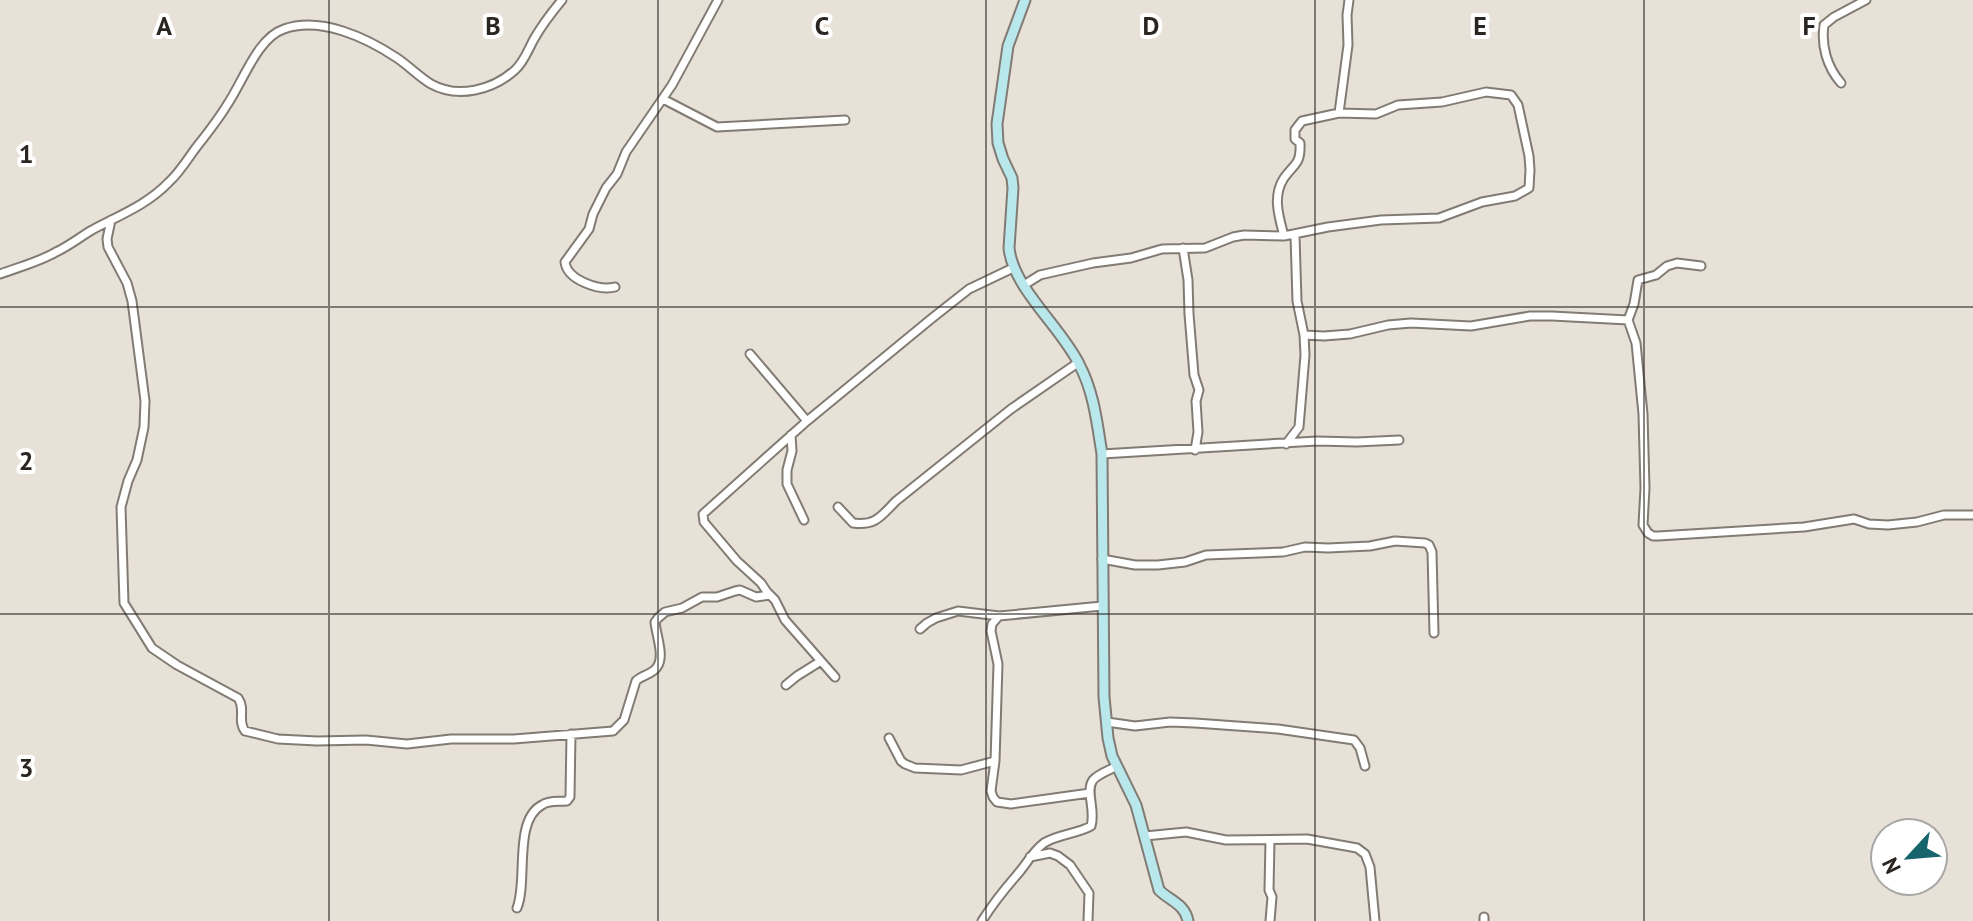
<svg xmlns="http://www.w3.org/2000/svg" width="1973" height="921" font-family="'PT Sans',sans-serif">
<rect width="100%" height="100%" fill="#e8e1d7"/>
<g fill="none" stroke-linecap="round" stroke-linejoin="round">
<!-- street casing -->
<g stroke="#827b73" stroke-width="11">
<path id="street" d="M1841,83C1827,67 1821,46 1824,25L1834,17L1866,0
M663,99L717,127L845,120
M1339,113L1348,45L1347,15L1349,0
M111,220L107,239L108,247L127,283L132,301L145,401L144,427L137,460L128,481L121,507L124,603L152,648L177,665L238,698C246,709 237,721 245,731L278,739L317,741L366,740L407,744L451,739H514L613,731L624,720L636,681C642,675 653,674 657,667C665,656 656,635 655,622L658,618L665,612L682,608L702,597H717L735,591L740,590L756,597L770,595
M1183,248L1188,280L1189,314L1194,375L1199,390L1196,401L1198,432L1195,450
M1701,266L1677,263L1667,266L1656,275L1638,280L1634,304L1628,320L1636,343L1643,414L1645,488L1643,525L1648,533L1653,536H1658L1804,527L1854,519L1869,524L1888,525L1917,522L1944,515H1973
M0,274C19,267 39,262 56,252C69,246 80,237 92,230C120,215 147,205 169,182C179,173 187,160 195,149C206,135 218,120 227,105C243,82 257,38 284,29C321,16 367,38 397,58C409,66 419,77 431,84C458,99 493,90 515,70C524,62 528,50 534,39C542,25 552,12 562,0
M1024,285L1040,275L1093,263L1131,258L1162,249L1205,248L1233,237L1244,235L1284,236L1328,227L1381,220L1439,218L1482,202L1515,196L1529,188L1530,170L1529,156L1518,105L1511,95L1486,92L1442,102L1398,105L1376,114L1339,113L1302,121L1295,130V139L1300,143C1301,164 1295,163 1284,178C1272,196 1279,217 1284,236
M615,287C599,291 567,280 565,262L589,229L593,214L606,188L617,174L626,152L672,85L718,0
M1304,335L1324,336L1350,334L1388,325L1411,323L1471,326L1530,316H1552L1628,320
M750,354L807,421
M791,435L792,451L787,470V484L804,520
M1286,444L1299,427L1305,355L1304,335L1297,301L1295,235
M1102,454L1317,441L1357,442L1399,440
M838,507L853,523C876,526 881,516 896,501L1011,409L1079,362
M1102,559L1135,565H1158L1185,562L1206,555L1283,552L1305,547L1328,548L1370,546L1395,541L1425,543L1429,545L1432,552L1434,633
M999,616L992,624L991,631L998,664L995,761L991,791L993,797L997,802L1011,804L1090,793
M920,629L927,623L936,618L958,611L999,616L1102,606
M835,677L785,620L775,600L767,592L761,583L737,561L704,522L703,514L807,421L931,319L969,289L1013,268
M786,685L797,676L821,661
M1107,722L1135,726L1170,722L1195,723L1278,729L1354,740L1360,748L1365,766
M889,738L901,761L905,764L915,768L961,770L995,761
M1145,836L1186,832L1226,840L1307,839L1357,848L1365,854L1370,867L1375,921
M1270,840L1269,890L1272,897L1270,921
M1030,857L1050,853L1058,856L1070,865L1089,893L1088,921
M517,908C528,881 513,820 542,805C549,800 558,802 567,801L570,797L571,734
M1484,917V921
M982,921C992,905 1003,891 1016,876C1026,865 1032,852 1044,843C1058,834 1077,834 1091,826C1096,810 1085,791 1093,780C1098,774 1110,770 1117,766"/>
</g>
<!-- secondary casing -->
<g stroke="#827b73" stroke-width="13">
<path id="secondary" d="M1025,0L1008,46L997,124L998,143L1003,159L1012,178L1013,188L1009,248C1013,288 1061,327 1079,364C1094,392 1097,423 1102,454L1104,697L1108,738L1112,756L1136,805L1159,890C1170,901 1185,904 1188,921"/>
</g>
<!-- street -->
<use href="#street" stroke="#fff" stroke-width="7"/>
<!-- secondary -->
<use href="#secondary" stroke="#b9e8ec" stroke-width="9"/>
</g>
<!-- grid -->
<path fill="none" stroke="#282522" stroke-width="2" stroke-opacity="0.55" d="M329,0V921M658,0V921M986,0V921M1315,0V921M1644,0V921M0,307H1973M0,614H1973"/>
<g font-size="26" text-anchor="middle" font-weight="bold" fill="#282522" stroke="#fff" stroke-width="8" stroke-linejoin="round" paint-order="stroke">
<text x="164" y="35">A</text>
<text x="493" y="35">B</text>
<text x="822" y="35">C</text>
<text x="1151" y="35">D</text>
<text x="1480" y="35">E</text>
<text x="1809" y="35">F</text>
<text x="26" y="163">1</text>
<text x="26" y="470">2</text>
<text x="26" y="777">3</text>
</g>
<!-- north arrow -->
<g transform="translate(1909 857) rotate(244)"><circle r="38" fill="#ffffff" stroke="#a9a8a7" stroke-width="2"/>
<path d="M0-6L14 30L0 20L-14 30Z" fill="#17656c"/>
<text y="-12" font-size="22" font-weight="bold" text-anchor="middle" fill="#282522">N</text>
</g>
</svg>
